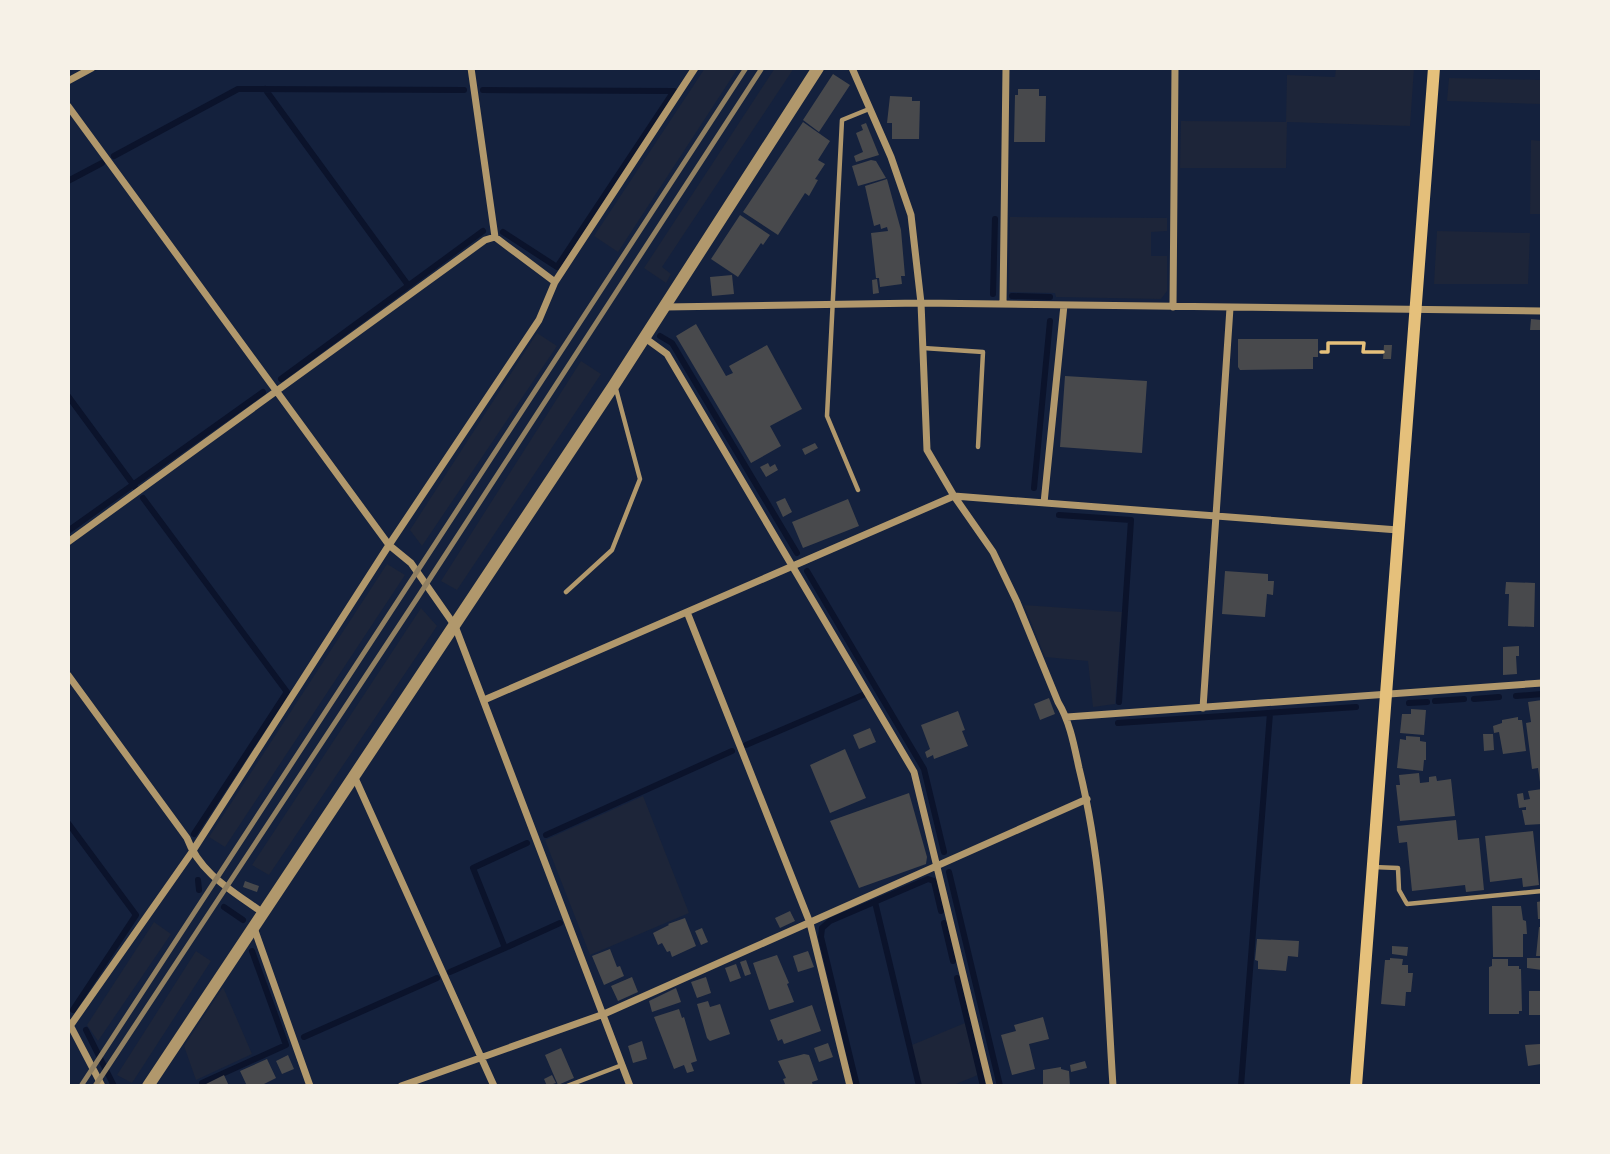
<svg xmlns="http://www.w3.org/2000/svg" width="1610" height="1154" font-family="'Zilla Slab',serif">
<rect width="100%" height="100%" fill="#14213d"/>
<!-- green -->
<path fill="#1d2539" d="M705,68H738L618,252L594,236Z
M775,68H794L662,267L671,274L666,283L644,268Z
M1336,68H1414L1410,126L1287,122L1286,168H1180L1181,121L1286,122L1287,75L1335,77Z
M1449,78L1542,80V104L1447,101Z
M1531,140L1542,141V214H1530Z
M1010,217L1167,218V231L1151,232V256H1167V291L1161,299L1056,297L1055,293L1009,292Z
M1437,231L1530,233L1528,284H1434Z
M537,333L557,346L422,546L410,530Z
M581,361L601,374L457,590L441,581Z
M387,564L405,575L225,847L209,837Z
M1024,605L1122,612L1115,704L1093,707L1088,661L1045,657Z
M421,608L437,626L269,875L252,865Z
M643,796L689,913L590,955L545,840Z
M154,922L171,934L98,1041L87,1025Z
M196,951L211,961L132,1083L117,1075Z
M223,987L252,1054L196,1080L184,1046Z
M965,1023L978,1075L951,1086H921L912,1045Z"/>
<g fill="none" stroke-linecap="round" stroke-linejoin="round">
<!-- stream -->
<path stroke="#0b132b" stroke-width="6" d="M265,89L408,285
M483,90L674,91L557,267L503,232
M114,156L238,89L464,90
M68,181L102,163
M993,294L995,219
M1012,296L1050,297
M660,336L672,343L797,553
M281,379L483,231
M68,396L135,487
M1034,488L1050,321
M143,498L287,692L194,834
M1059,515L1131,520L1119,702
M68,531L263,392
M807,571L924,769L944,852
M1516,696L1542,694
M1474,699L1499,697
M1435,701L1464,699
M1409,703L1427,702
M1118,723L1356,707
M746,745L863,695
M68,823L136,915L73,1010
M546,835L732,751
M949,872L1000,1086
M198,880L199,890
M875,902L919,1086
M224,907L243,920
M944,923L953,961
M505,948L560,923
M450,972L505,948L473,868L527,843
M957,978L983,1086
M86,1030L114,1086
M304,1037L437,978
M203,1086L202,1083L286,1045L252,951
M857,1086L821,937L822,928L830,921L928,879L934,881L941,911
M1241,1086L1270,713"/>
</g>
<!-- building -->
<path fill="#48494c" d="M833,74L850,85L819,132L803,120Z
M1018,89H1039V96H1046L1045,142H1014L1015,95H1018Z
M890,96L912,97V101H920L919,139H892V123H887Z
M803,122L830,141L818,160L825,164L815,179L818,180L809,196L805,193L778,235L743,212Z
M866,123L879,155L856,162L854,156L863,152L856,133L863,130L861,125Z
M871,160L876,161L886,178L858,186L852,166Z
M887,179L901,230L905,276H901L902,284L880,287L879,278H876L871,233L888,231L887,227L881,229L880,224L874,226L865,186Z
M740,215L770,235L763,245L761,243L738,277L711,259Z
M732,275L734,294L712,296L710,277Z
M877,279L879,293L873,294L872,280Z
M1531,319L1542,320V330H1530Z
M696,324L726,376L733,373L729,366L767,345L802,409L770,426L781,446L751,463L740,444L755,435L740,444L676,336Z
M1238,339H1318V357H1313V369L1240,370L1238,367Z
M1384,345H1392L1391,359H1383Z
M1065,376L1147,381L1142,453L1060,447Z
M815,443L818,448L805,455L802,449Z
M768,463L770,467L775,464L778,470L766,477L760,467Z
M785,498L792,512L783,517L776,502Z
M848,499L859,526L803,548L792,522Z
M1225,571L1268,574V581H1274L1273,595L1267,594L1265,617L1222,614Z
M1506,582L1535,583L1534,627L1508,626L1509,594H1505Z
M1519,646V656H1516L1517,674L1503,675V647Z
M1049,698L1055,714L1040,720L1034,704Z
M1542,700V781L1540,782L1538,768L1532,769L1526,723L1531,722L1528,702Z
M1411,709L1426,710L1424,735L1400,733L1402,714H1411Z
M958,711L965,730L962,731L968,746L934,759L933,755L927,758L925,752L930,749L921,725Z
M1518,717V720H1522L1526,751L1503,754L1499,732L1494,733L1493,726L1502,723V720Z
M870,728L876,742L859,749L853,735Z
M1483,734H1493L1494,750L1484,751Z
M1406,736L1420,737V741L1426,742V760H1424L1423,771L1397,768L1400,739L1406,740Z
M845,749L866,798L830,813L810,765Z
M1419,773L1420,783L1429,782V777L1436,776L1437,781L1451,779L1455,816L1400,821L1396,785H1400L1399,775Z
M1542,789V824L1525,825L1522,810H1526V807L1519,808L1517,794L1523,793L1524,800L1530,799L1528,791Z
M909,793L927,857L926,864L859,888L830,821Z
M1456,820L1458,840L1479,838L1484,890L1466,892L1465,885L1412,891L1407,842L1399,843L1397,826Z
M1533,831L1539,885L1523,887L1522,878L1490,882L1485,836Z
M245,881L259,886L257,892L243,887Z
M1542,901V919H1538L1537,902Z
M1492,906H1521L1523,920L1526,921L1527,934H1523V957H1493Z
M790,911L795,921L780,928L775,918Z
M685,918L696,946L672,957L670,951L667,952L662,943L658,945L653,933L669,925L668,924Z
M1539,927H1542V956H1536Z
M702,928L708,942L701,945L695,931Z
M1257,939L1299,941L1298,957L1288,956L1286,971L1258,969V961L1255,960Z
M1392,946L1408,947L1407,956L1392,954Z
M610,949L617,967L620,966L624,976L604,985L592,956Z
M808,951L814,967L798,972L793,956Z
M777,955L789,983L787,984L794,1002L769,1010L753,963Z
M1390,958L1403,959L1402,965H1408V973H1413L1411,992H1406L1405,1006L1381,1004L1385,960H1390Z
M1527,958H1542V970L1527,968Z
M1492,959H1508V966H1519V969H1521L1522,1011H1519V1014H1489V967L1492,966Z
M746,960L751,974L745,976L740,962Z
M736,964L741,978L730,982L725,968Z
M632,977L638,992L618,1001L611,986Z
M706,977L711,993L697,998L691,982Z
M676,988L681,1002L652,1012L649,1001Z
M1529,991H1542V1015H1529Z
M708,1001L710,1007L720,1004L730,1034L710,1041L707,1038L697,1004Z
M812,1005L821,1031L784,1044L782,1039L778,1041L770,1020Z
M679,1009L682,1018L684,1017L697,1061L691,1063L694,1071L687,1073L684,1065L674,1069L654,1017Z
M1043,1017L1049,1039L1029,1044L1035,1069L1012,1075L1001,1035L1016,1031L1014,1025Z
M642,1041L647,1059L633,1063L628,1046Z
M828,1043L833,1057L819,1062L814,1048Z
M1540,1044L1541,1064L1528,1066L1525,1045Z
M561,1048L574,1078L558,1085L545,1055Z
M804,1054L809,1055L818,1080L812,1082L813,1086L785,1084L783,1079L786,1078L778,1061Z
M288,1055L294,1069L282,1074L276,1061Z
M267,1059L276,1078L260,1086H247L240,1071Z
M1085,1061L1087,1068L1071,1072L1070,1065Z
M1061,1067V1069L1069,1071L1070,1086H1043V1070Z
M224,1075L229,1086H207L206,1084Z
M552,1075L556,1083L547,1086L544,1079Z"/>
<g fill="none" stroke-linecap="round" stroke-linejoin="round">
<!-- path -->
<path stroke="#e5c07b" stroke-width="3.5" d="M1321,352H1328V343H1364L1363,352H1383"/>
<!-- service -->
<path stroke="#b1986c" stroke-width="4.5" d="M923,348L983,352L978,447
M858,490L827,416L842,120L869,109
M566,592L612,550L640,479L616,389
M1373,867L1398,868L1399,890L1407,904L1542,891
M567,1086L622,1065"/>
<!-- minor -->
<path stroke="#b1986c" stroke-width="7" d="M471,68L495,237
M852,68L891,157L911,215L921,303L927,450L954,496L993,552L1017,602L1058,702C1070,722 1074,745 1079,768C1105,872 1106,979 1113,1086
M68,81L92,68
M68,106L389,545L411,563L455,626L630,1086
M1003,304L1006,68
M665,307L921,303L1542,311
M1173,307L1175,68
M645,338L667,354L914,772L990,1086
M1044,503L1064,305
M68,542L485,240L495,237L555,282
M687,612L810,923L850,1086
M68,675L187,838C200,874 233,891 263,913
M484,700L954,496L1398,530
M1203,708L1230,308
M1067,717L1542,683
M355,778L494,1086
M254,928L310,1086
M69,1023L102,1086
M68,1029L192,852L389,545L539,320L555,282L695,68
M401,1086L604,1014L1087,799"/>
<!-- tertiary -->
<path stroke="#b1986c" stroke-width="12" d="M148,1086L614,385L818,68"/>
<!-- secondary -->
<path stroke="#e5c07b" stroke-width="12" d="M1356,1086L1434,68"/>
<!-- rail -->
<path stroke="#918062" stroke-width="5" d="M81,1086L746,68
M95,1086L416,600L762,68"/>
</g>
<!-- border -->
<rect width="1610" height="1154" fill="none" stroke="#f6f1e7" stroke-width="140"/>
</svg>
